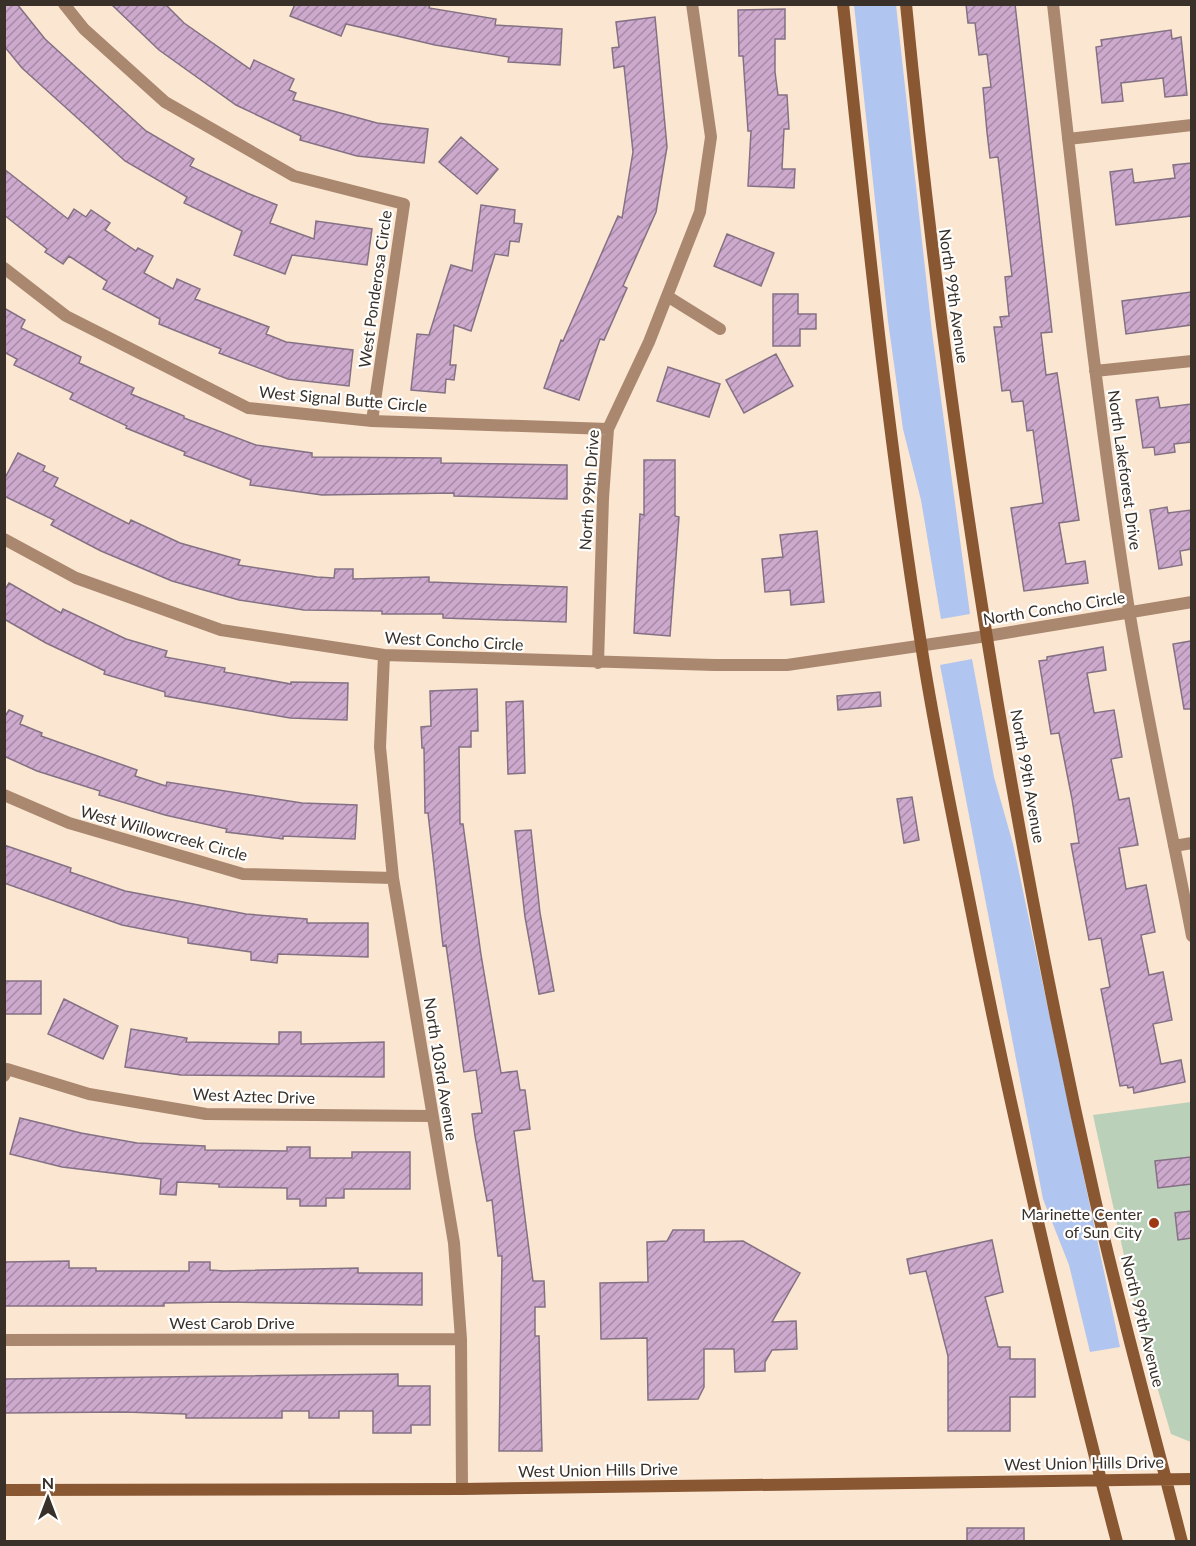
<svg xmlns="http://www.w3.org/2000/svg" width="1196" height="1546" font-family="Lato,sans-serif">
<defs>
<pattern id="building-hatch" width="6" height="6" patternUnits="userSpaceOnUse" patternTransform="scale(1.5)"><rect width="6" height="6" fill="#cca9cd"/><path d="M-1 1l2-2M0 6l6-6M5 7l2-2" fill="none" stroke="#a78aa6"/></pattern>
</defs>
<rect width="100%" height="100%" fill="#fbe6d1"/>
<!-- pitch -->
<path fill="#bad0b9" d="M1191,1102V1442L1171,1434L1141,1332L1093,1115Z"/>
<!-- water -->
<path fill="#b0c5ef" d="M854,5H896L932,332L970,614L941,619L921,500L903,429L888,321Z
M972,659L994,777L1013,844L1120,1347L1090,1352L1069,1265L1043,1199L940,665Z"/>
<!-- building -->
<path fill="url(#building-hatch)" stroke="#847184" stroke-width="1.5" d="M4,4H17L45,39L146,131L194,159L190,166L247,193L277,205L270,223L314,239L316,221L372,229L367,265L292,255L285,274L234,255L242,231L184,203L187,197L125,161L22,68L4,46Z
M111,4H165L184,23L250,69L254,60L294,79L289,90L296,93L293,100L377,123L428,129L424,163L357,156L300,140L301,136L236,105L159,50Z
M295,4H430L429,8L496,19L495,25L562,29L560,65L508,62L509,57L435,45L346,24L341,36L290,16Z
M966,4H1015L1052,332L1041,333L1046,375L1057,373L1079,520L1059,523L1066,564L1085,561L1088,583L1024,591L1011,508L1043,503L1033,430L1027,431L1023,401L1012,402L1010,390L1002,391L994,327H1002L1000,317L1009,316L1005,277L1012,276L998,157L990,158L987,132L983,88L991,87L987,54L979,55L975,23H968Z
M785,9V39H775V72L778,95H787L789,129H784L782,169H795L794,188L748,186L751,131H748L743,56H739L738,10Z
M655,17L667,147L656,212L623,286L627,288L604,340L600,339L579,400L544,388L561,340L563,341L618,216L622,218L633,152L624,66L614,68L612,48L619,47L616,22Z
M1171,30L1172,39L1181,37L1187,95L1165,97L1163,78L1121,83L1123,101L1102,103L1096,47L1102,46L1101,40Z
M461,137L498,169L477,194L439,162Z
M1191,163V216L1116,225L1110,172L1132,169L1134,183L1175,178L1173,165Z
M4,169L68,219L74,209L86,217L91,210L110,223L105,230L136,251L138,248L153,256L144,273L173,289L177,279L200,289L195,299L269,327L266,334L286,342L353,350L349,386L288,379L219,353L221,349L159,324L160,319L103,289L107,281L69,256L63,264L45,252L47,249L4,215Z
M481,205L515,210L514,223L522,224L519,242L510,241L508,256L495,254L471,331L454,325L450,365H456L454,380L446,379L445,393L411,390L417,334L429,335L451,265L472,271Z
M727,234L774,253L761,286L714,266Z
M1191,292V325L1126,334L1122,301Z
M773,294H798V314H816V329H800V346H773Z
M4,308L25,320L21,328L81,357L79,363L134,388L131,394L184,416V418L256,445L312,453V457L441,458V463L567,465V499L454,496V493L322,495L250,485L251,480L184,455L185,452L126,428L127,426L70,399L73,393L14,365L17,359L4,352Z
M776,354L793,386L744,413L726,380Z
M668,367L720,384L709,417L657,401Z
M1158,397L1160,408L1191,404V442L1174,444L1175,452L1155,455L1154,447L1143,448L1136,400Z
M18,453L45,466L43,471L58,478L54,486L129,524L131,520L180,543L240,560L238,565L317,577L334,578L335,569H353V579L429,577V582L567,587L566,622L443,618V614H382V611L304,610L239,600L172,581L101,551L51,525L54,520L4,496V480Z
M644,460H675V516L679,517L670,636L634,633L640,514L644,515Z
M1167,507L1168,513L1191,510V549L1180,551L1182,565L1159,569L1150,510Z
M817,531L824,602L791,605L790,590L765,592L762,559L783,557L780,535Z
M9,583L61,613L63,609L126,639L167,651L165,657L225,668L224,672L291,684V682L348,683L347,720L290,718L165,696V692L104,674L105,671L46,643L4,619V591Z
M1191,641V709H1184L1173,644Z
M1103,647L1106,670L1087,673L1094,713L1114,710L1122,757L1111,759L1119,800L1129,798L1138,845L1119,848L1126,889L1146,885L1155,932L1141,935L1149,975L1163,972L1172,1020L1153,1024L1161,1064L1181,1060L1185,1082L1134,1093L1133,1087L1128,1088L1127,1085L1120,1086L1101,989L1110,987L1101,938L1089,940L1071,844L1079,843L1072,799L1059,733L1051,734L1039,661L1047,660V657Z
M477,689L478,731H471V747H459L460,824H463L481,955L501,1073L517,1071L520,1090H525L530,1129L514,1131L533,1281H544L545,1307H535V1336H539L542,1451H499L502,1256H498L492,1200L487,1201L475,1136L472,1114L482,1113L476,1070L464,1072L446,945L443,946L428,813H425L424,748H422L421,727L431,726L430,691Z
M880,692L881,706L838,710L837,696Z
M523,701L525,773L508,774L506,702Z
M9,710L23,716L20,724L42,733L41,736L137,770L135,776L166,786L167,782L302,803L357,805L355,839L283,836V839L226,832L227,829L165,815L99,795L100,791L37,771L6,757L4,759V718Z
M912,797L919,840L904,843L897,799Z
M531,830L540,913L554,991L539,994L525,917L515,831Z
M4,845L71,868L70,872L125,891L246,914L307,919V923H368V957L278,954L277,963L251,960V952L188,943V938L122,925L4,883Z
M4,981H41V1014H4Z
M64,999L118,1026L103,1059L48,1034Z
M131,1029L187,1038L186,1042L279,1044V1032H301V1044L384,1042V1077L181,1075L125,1067Z
M20,1118L81,1133L137,1143L205,1146V1150L287,1151V1147H310V1158H352V1152H410V1189H344V1198H326V1206H300V1199H287V1188L219,1187V1184L177,1182L176,1195L160,1194L161,1179L62,1167L10,1154Z
M1191,1157V1184L1158,1188L1155,1161Z
M1191,1211V1238L1178,1240L1175,1213Z
M673,1230H704V1242L743,1241L800,1273L772,1322L796,1321L797,1349L772,1350L765,1362V1371L735,1372L734,1349H704V1387L698,1399L648,1400L647,1338L601,1339L600,1283L648,1282L647,1242L667,1241Z
M992,1240L1003,1292L985,1297L998,1347H1010V1359H1035V1397H1010V1431H948V1356L926,1271L910,1274L907,1259Z
M69,1261V1268H96V1271H189V1262H210V1270L224,1271L358,1268V1273H422V1305L224,1302L164,1303V1306H4V1262Z
M398,1374V1386H430V1425H411V1433H373V1411H339V1418H309V1411H282V1418H186V1414L124,1412L4,1413V1379Z
M967,1528H1024V1542H967Z"/>
<g fill="none" stroke-linecap="round" stroke-linejoin="round">
<!-- street -->
<path stroke="#aa876f" stroke-width="12" d="M64,4L84,29L165,102L294,176L404,204L372,421
M1053,4C1076,207 1097,409 1129,610C1147,719 1171,827 1192,936
M1068,139L1192,125
M4,268L66,316L248,408L372,421L608,429
M667,296L720,329
M1095,371L1192,361
M4,539L76,578L221,630L384,655L715,665H787L987,636L1192,602
M384,655L380,747L393,878L454,1243L461,1339L462,1489
M598,663L603,498L608,429L649,342L700,212L711,137L692,4
M4,795L69,823L243,874L393,878
M1174,846L1192,843
M4,1076L7,1069L89,1094L206,1114L432,1116
M4,1340L461,1339"/>
<!-- secondary -->
<path stroke="#895732" stroke-width="12" d="M843,4C866,218 887,432 921,644C934,729 952,814 969,899C1011,1114 1061,1329 1117,1542
M906,4C945,406 1006,806 1095,1199C1121,1314 1153,1427 1182,1542
M4,1490L462,1489L1192,1479"/>
</g>
<!-- markers -->
<circle fill="#9f3913" stroke="#fff" stroke-width="2" cx="1154" cy="1223" r="6"/>
<g text-anchor="middle" stroke-width="4.5" stroke-linejoin="round" paint-order="stroke">
<!-- street labels -->
<g font-size="16" fill="#393129" stroke="#fff">
<text transform="translate(375 289) rotate(-82)" y="6">West Ponderosa Circle</text>
<text transform="translate(954 296) rotate(82)" y="6">North 99th Avenue</text>
<text transform="translate(343 399) rotate(5)" y="6">West Signal Butte Circle</text>
<text transform="translate(1125 470) rotate(82)" y="6">North Lakeforest Drive</text>
<text transform="translate(589 490) rotate(-86)" y="6">North 99th Drive</text>
<text transform="translate(1054 608) rotate(-9)" y="6">North Concho Circle</text>
<text transform="translate(454 641) rotate(3)" y="6">West Concho Circle</text>
<text transform="translate(1028 776) rotate(80)" y="6">North 99th Avenue</text>
<text transform="translate(164 833) rotate(15)" y="6">West Willowcreek Circle</text>
<text transform="translate(441 1069) rotate(81)" y="6">North 103rd Avenue</text>
<text transform="translate(254 1096) rotate(2)" y="6">West Aztec Drive</text>
<text transform="translate(1143 1321) rotate(76)" y="6">North 99th Avenue</text>
<text x="232" y="1329">West Carob Drive</text>
<text transform="translate(1084 1463) rotate(-1)" y="6">West Union Hills Drive</text>
<text transform="translate(598 1470) rotate(-1)" y="6">West Union Hills Drive</text>
</g>
<!-- poi labels -->
<g font-size="16" fill="#393129" stroke="#fff" text-anchor="end">
<text x="1142" y="1220">Marinette Center<tspan x="1142" dy="18">of Sun City</tspan></text>
</g>
</g>
<!-- border -->
<rect width="1196" height="1546" fill="none" stroke="#393129" stroke-width="12"/>
<!-- north arrow -->
<g transform="translate(48 1498)" stroke="#ffffff" stroke-width="4.5" paint-order="stroke">
<path d="M0-4.5L10 22L0 15L-10 22Z" fill="#393129"/>
<text y="-9" font-size="16" font-weight="bold" text-anchor="middle" fill="#393129">N</text>
</g>
</svg>
